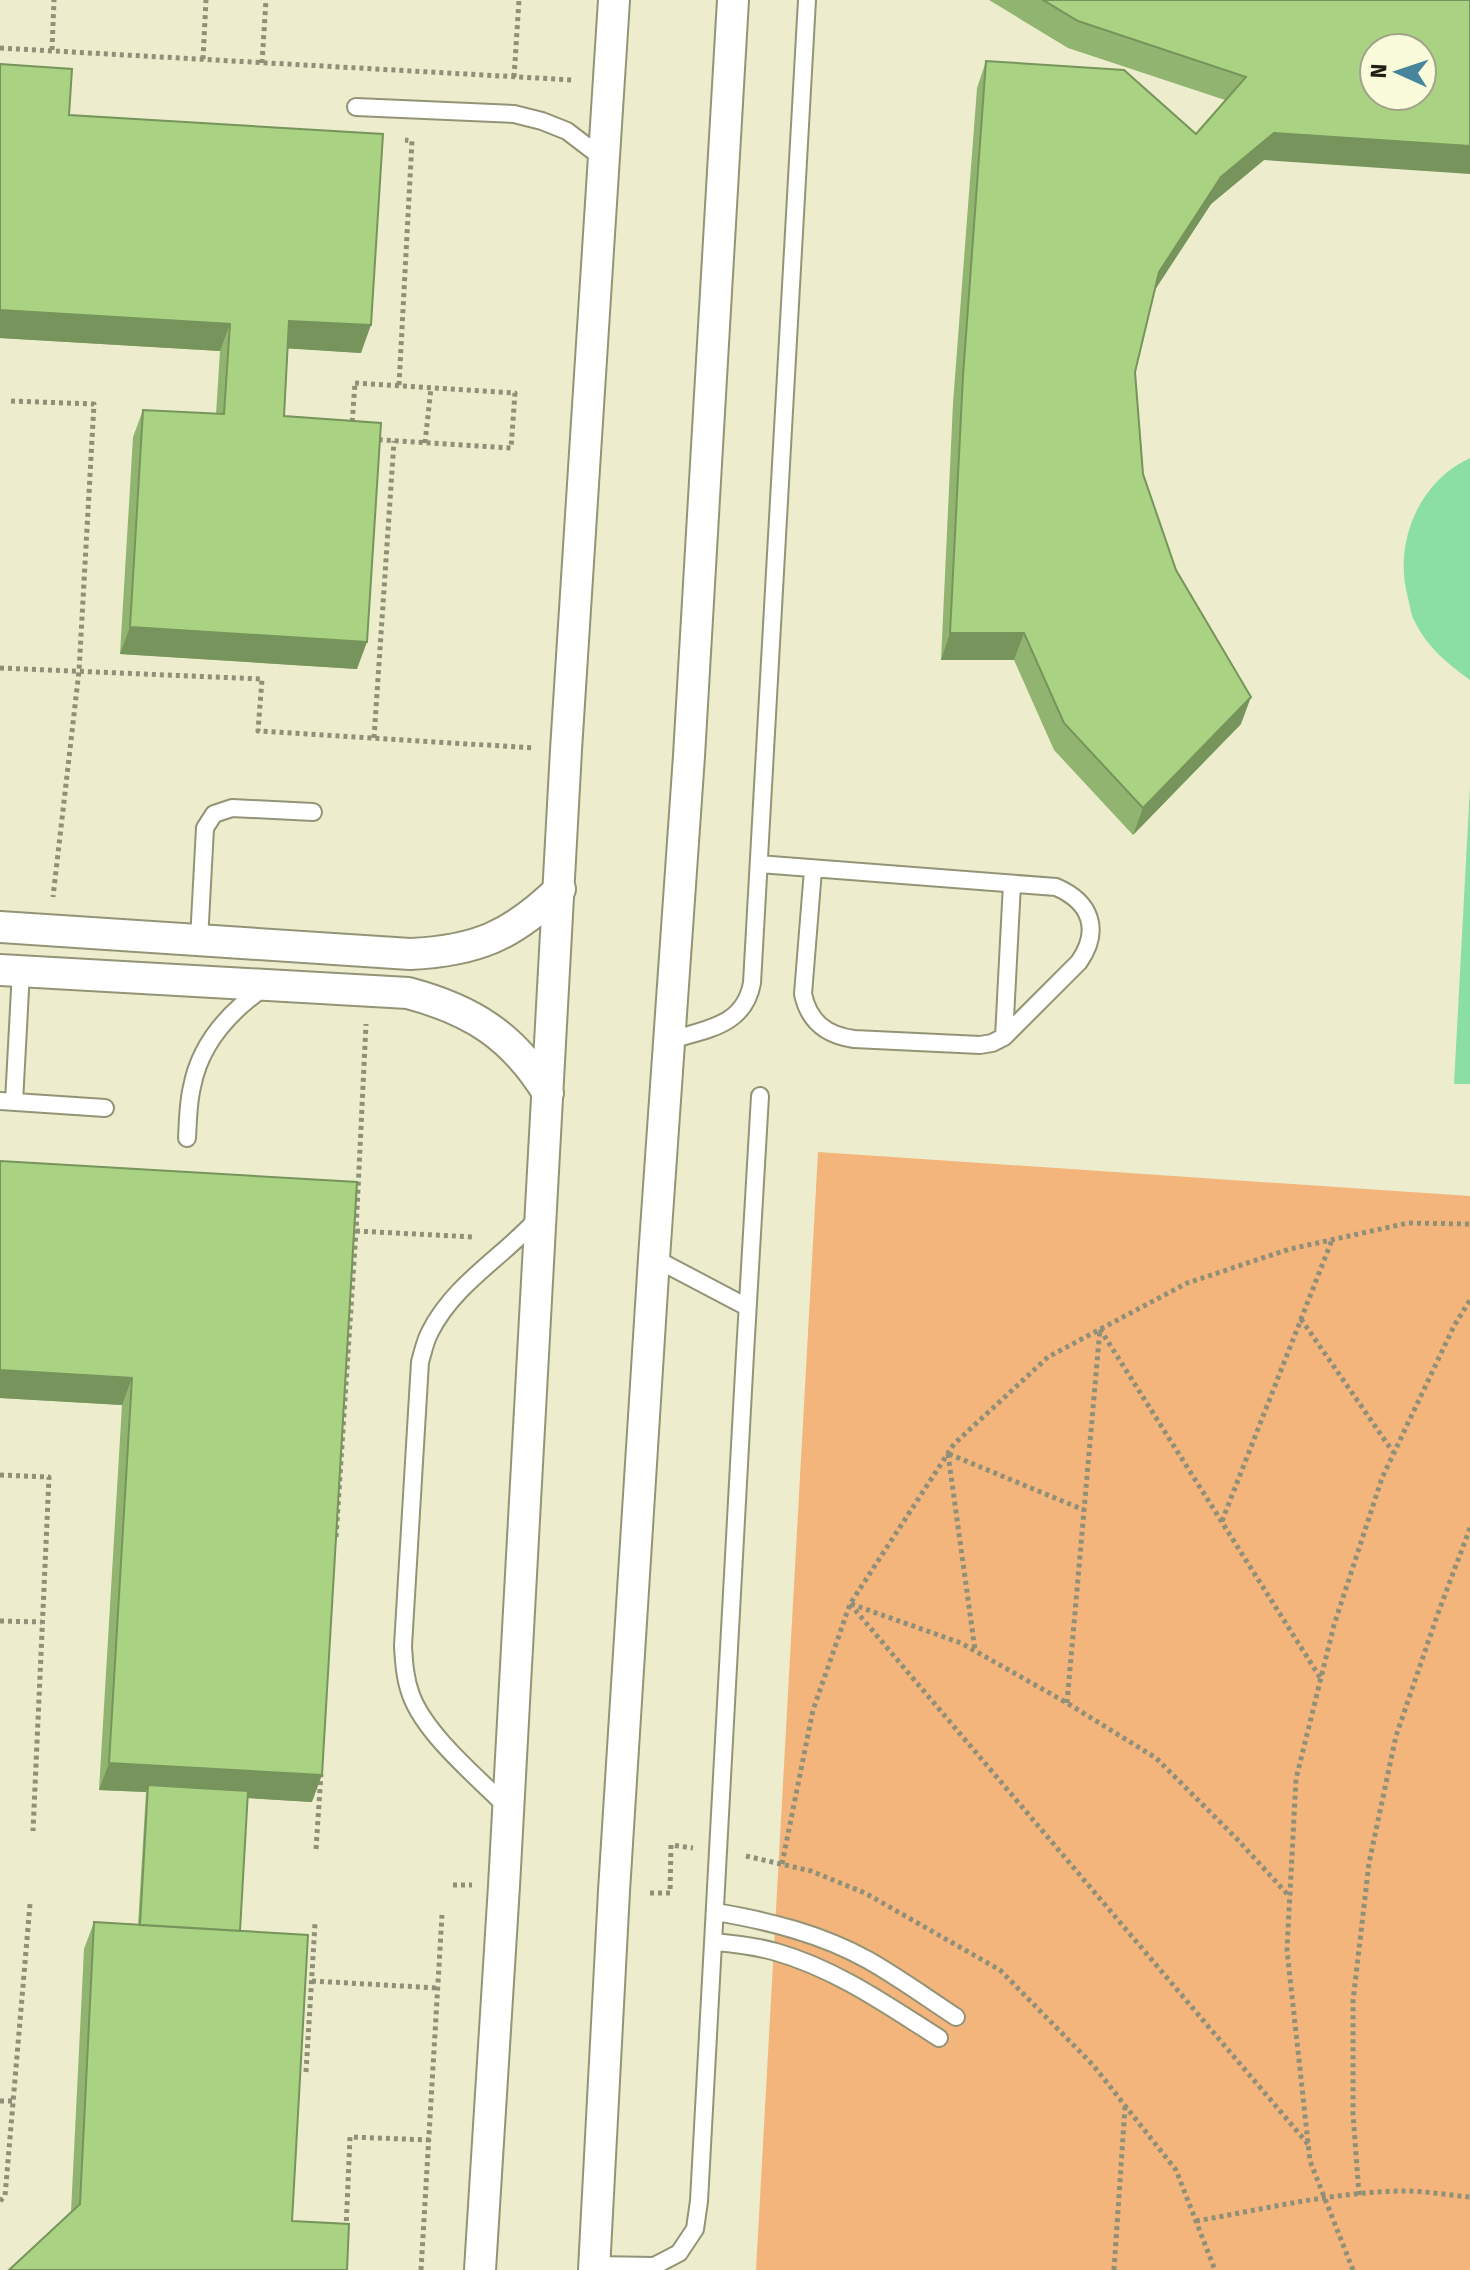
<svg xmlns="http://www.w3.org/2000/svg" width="1470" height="2270" font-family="'Fira Sans',sans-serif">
<rect width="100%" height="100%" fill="#ededcd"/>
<!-- green -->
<path fill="#f3b57c" d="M818,1152L1470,1196V2270H756Z"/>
<!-- water -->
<path fill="#8bdfa5" d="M1470,458V680C1447,663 1428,648 1415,622C1411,615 1410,606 1408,598C1393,544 1418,482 1470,458Z
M1470,786V1084H1454Z"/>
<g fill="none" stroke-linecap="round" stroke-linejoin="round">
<!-- lane casing -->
<g stroke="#939476" stroke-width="20">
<path id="lane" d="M356,107L514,114L542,121L567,131L605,160
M759,864L1056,887C1091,902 1101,930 1079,962L1004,1037L992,1043L980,1045L854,1039C826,1035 809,1022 803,994L813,870
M199,940L205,828L214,814L232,808L313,812
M1004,1037L1012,884
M668,1041C705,1029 744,1027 752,983L807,0
M0,1101L105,1108
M14,1102L21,971
M187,1138C188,1121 188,1103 192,1087C200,1044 230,1011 265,987
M654,1258L747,1307
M507,1807C477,1777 425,1734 411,1695C405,1679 404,1663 403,1646L420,1362C423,1352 425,1341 430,1332C454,1284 503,1257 538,1218
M716,1912C769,1921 821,1934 868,1960C898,1977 927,1998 956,2017
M715,1942C735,1944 756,1946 776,1952C836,1969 887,2005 939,2038
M595,2265L654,2266L679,2253L695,2229L699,2201C722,1832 737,1464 760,1096"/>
</g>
<!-- street casing -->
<g stroke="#939476" stroke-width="34">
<path id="street" d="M0,927L410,954C476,951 512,936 560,889
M0,970L408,993C472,1010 513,1036 548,1093
M480,2270L504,1886L566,750L614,0
M594,2270L614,1891L654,1258L689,756L733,0"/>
</g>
<!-- path -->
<path stroke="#909079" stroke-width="5" stroke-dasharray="4 4" stroke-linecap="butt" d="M0,48L573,80
M52,50L54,0
M203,59L206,0
M262,63L266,0
M514,77L519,0
M355,383L515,393L511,448L351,438Z
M399,385L412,141L405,140
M11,401L94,404L79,671L53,897
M425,443L431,388
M0,668L262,679L258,731L534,748
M374,738L394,441
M356,1231L474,1237
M1301,1319L1393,1452
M1100,1329L1321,1679
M948,1454L975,1650
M949,1454L1084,1510
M0,1475L49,1477L33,1831
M1222,1521L1332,1240
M336,1537L356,1231L366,1024
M850,1604L1308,2144
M851,1604L961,1643L1067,1703L1156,1758L1237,1839L1290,1897
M0,1621L42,1622
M1067,1703L1100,1329
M316,1849L321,1774
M746,1856L811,1871L865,1893L1000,1970L1093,2065L1176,2170L1215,2270
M782,1864L813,1710L850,1604L954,1444L1048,1357L1187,1283L1290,1249L1408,1223L1470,1224
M453,1885H472
M650,1893H670L671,1845L693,1848
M312,1981L438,1988
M306,2072L315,1924
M0,2101H14
M1359,2195L1353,2113V2001L1369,1863L1396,1736L1437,1616L1470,1528
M0,2201L5,2196L30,1904
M1196,2221C1264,2209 1333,2192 1403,2191C1425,2191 1448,2195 1470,2197
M346,2229L350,2137L430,2140
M421,2270L442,1915
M1114,2270L1125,2107
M1353,2270L1310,2161L1287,1950L1296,1779L1334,1625L1382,1478L1454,1326L1470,1300"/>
<!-- lane -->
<use href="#lane" stroke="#fff" stroke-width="16"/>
<!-- street -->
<use href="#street" stroke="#fff" stroke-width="30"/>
</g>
<!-- wall -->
<path fill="#91b570" d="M989,0H1470L1264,160L1211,204L1154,291L1135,372L1143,474L1176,570L1241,724L1133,835L1054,750L1014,660H941L953,403L977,88L986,61L1196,134L1225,100L1068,48Z
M0,64L69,115L361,353L288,348L284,416L357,669L120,654L133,437L143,410L216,414L220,351L0,338Z
M357,1182L312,1802L247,1798L240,1931L292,2221L71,2212L84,1949L94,1922L138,1925L146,1792L99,1790L122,1405L0,1398Z"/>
<!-- shaded-wall -->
<path fill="#76945b" d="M1274,133L1470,146V174L1264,160L1211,204L1149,299L1159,272L1221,177Z
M0,310L230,324L220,351L0,338Z
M289,321L371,325L361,353L280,348Z
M130,627L367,642L357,669L120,654Z
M950,633H1024L1014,660H941Z
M1251,697L1241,724L1133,835L1143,808Z
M0,1370L132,1378L122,1405L0,1398Z
M109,1763L322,1775L312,1802L148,1792V1785L146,1792L99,1790Z"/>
<!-- building -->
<path fill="#a9d382" stroke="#76945b" stroke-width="2" fill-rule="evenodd" d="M1043,0H1470V146L1274,133L1221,177L1159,272L1135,372L1143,474L1176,570L1251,697L1143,808L1064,723L1024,633H950L963,376L986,61L1124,70L1196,134L1246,77L1078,21ZM1374,48H1422V96H1374Z
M0,64L72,69L69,115L383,134L371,325L289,321L284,416L381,423L367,642L130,627L143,410L224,414L230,324L0,310Z
M0,1161L357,1182L322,1775L109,1763L132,1378L0,1370Z
M148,1785L248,1791L240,1931L140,1925Z
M94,1922L308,1935L292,2221L349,2224L347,2270H9L80,2204Z"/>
<!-- north arrow -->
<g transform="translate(1398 72) rotate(273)"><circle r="38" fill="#fafbda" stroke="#a2a38a" stroke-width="2"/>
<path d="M0-6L14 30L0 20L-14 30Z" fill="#47869a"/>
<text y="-12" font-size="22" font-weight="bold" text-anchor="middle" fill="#1f1f13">N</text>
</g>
</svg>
